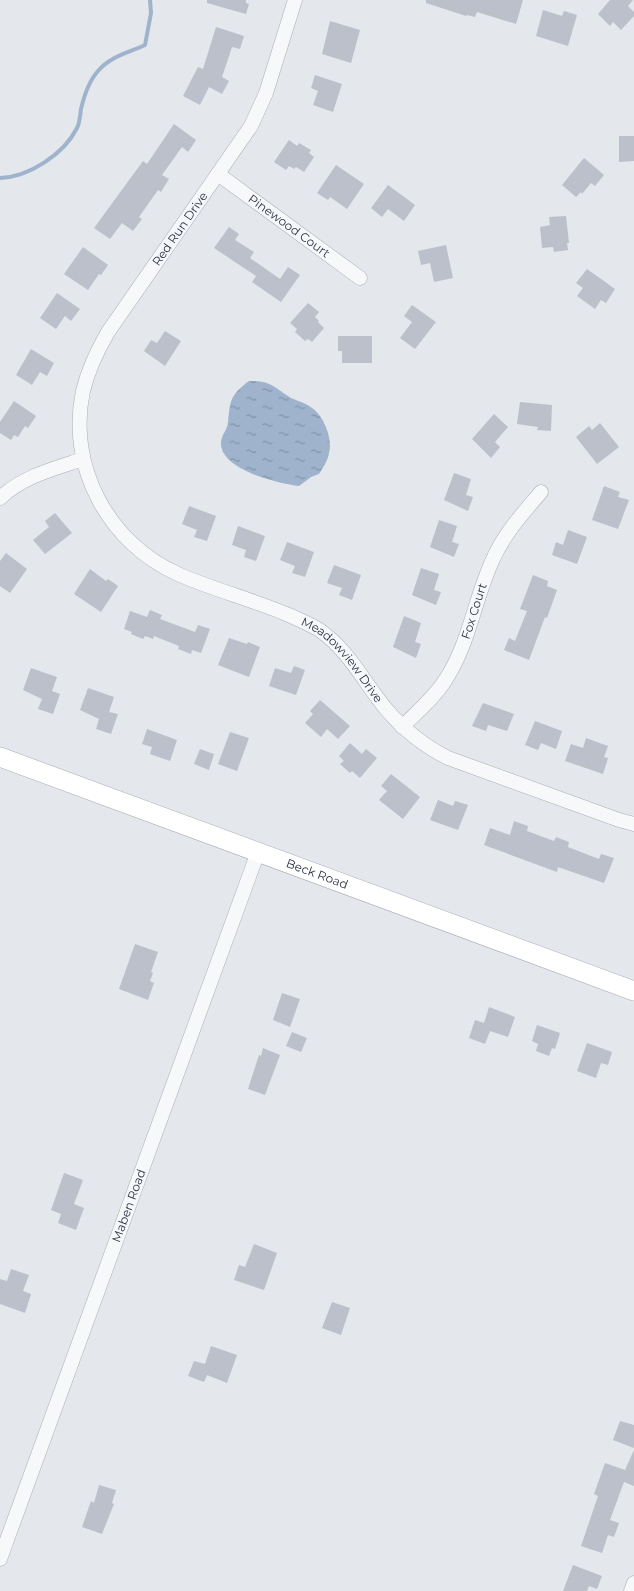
<svg xmlns="http://www.w3.org/2000/svg" width="634" height="1591" font-family="Montserrat,sans-serif">
<defs>
<pattern id="water-ripples" width="26" height="14" patternUnits="userSpaceOnUse" patternTransform="scale(1.25)"><rect width="26" height="14" fill="#9fb4cc"/><path d="M2 4q2-2 4 0t4 0M15 11q2-2 4 0t4 0" fill="none" stroke="#8293a7"/></pattern>
</defs>
<rect width="100%" height="100%" fill="#e4e7ec"/>
<!-- water -->
<path fill="url(#water-ripples)" d="M249,381C272,381 273,387 291,398C298,401 306,403 312,408C324,416 333,439 329,453C328,460 323,468 319,474L311,477L299,486C278,483 224,471 221,445C220,437 227,430 228,423C230,401 230,395 249,381Z"/>
<g fill="none" stroke-linecap="round" stroke-linejoin="round">
<!-- stream -->
<path stroke="#9fb4cc" stroke-width="4" d="M0,178C29,177 64,154 77,128C80,122 80,115 81,109C84,96 89,81 98,71C111,56 128,53 145,45L151,13L150,0"/>
</g>
<!-- building -->
<path fill="#bbc0ca" d="M207,0H246V3L249,4L246,14L207,3Z
M426,0H523L516,24L477,12L475,17L467,15L466,16L426,3Z
M610,0H633L628,6L634,12V16L621,30L613,22L610,26L598,14Z
M543,10L562,16L564,11L577,15L568,46L536,36Z
M330,21L360,30L351,63L322,54Z
M216,27L244,36L240,49L232,47L222,77L229,81L222,94L209,87L200,105L183,96L198,67L203,69Z
M315,75L342,84L333,112L313,105L318,91L311,88Z
M174,124L196,140L188,152L182,147L162,175L169,179L161,192L158,190L139,217L142,219L133,231L122,223L110,239L94,228L143,161L147,164Z
M619,136H634V161L619,162Z
M289,140L297,146L299,143L311,150L309,153L314,157L304,172L296,167L294,169L289,166L286,170L274,162Z
M584,158L604,175L595,186L591,183L582,194L581,192L576,197L562,185Z
M336,165L364,184L347,209L330,197L328,200L317,193Z
M388,185L415,205L404,221L388,209L382,217L371,208Z
M566,216L569,243H567L568,250L554,252L553,247L542,248L540,227L550,225L549,217Z
M229,227L239,234L235,240L254,252L250,258L280,279L288,267L300,275L281,302L252,282L256,276L214,248Z
M446,245L453,278L434,282L430,263L421,265L418,251Z
M83,247L108,265L101,275L99,274L88,290L64,274Z
M587,269L615,289L606,303L601,300L595,309L577,296L583,288L576,283Z
M57,293L80,309L71,321L65,316L56,329L40,318Z
M308,303L319,312L315,317L319,321L318,322L324,328L312,342L308,339L305,341L295,332L297,329L290,323Z
M412,305L436,322L415,349L400,338L412,322L404,316Z
M165,331L181,341L165,366L144,351L151,340L157,343Z
M338,336H372V363H342V351H338Z
M31,349L54,363L47,376L40,372L32,385L16,375Z
M14,401L36,416L28,428L25,426L18,437L14,435L11,440L0,433V422Z
M520,402L552,405L551,431L537,430L538,427L517,424Z
M494,414L508,427L495,442L500,447L491,458L472,439Z
M600,423L619,447L597,464L576,437L589,426L592,430Z
M454,473L471,479L466,495L473,497L468,511L444,500Z
M604,486L620,492L618,497L629,500L618,529L592,520Z
M189,506L216,516L207,541L194,537L197,530L182,524Z
M55,513L72,533L45,554L33,540L49,527L45,521Z
M439,520L457,526L452,542L459,544L454,557L430,547Z
M238,526L265,536L256,561L244,557L246,550L232,545Z
M568,530L587,537L577,564L552,555L556,542L563,545Z
M287,542L314,552L305,577L292,573L295,566L280,560Z
M6,553L27,569L10,593L0,586V561Z
M334,565L361,575L352,600L339,595L342,588L327,583Z
M421,568L439,574L434,590L441,592L436,605L412,595Z
M90,569L106,581L108,579L118,586L101,612L74,594Z
M533,575L548,581L547,586L557,590L547,618L545,617L529,660L504,650L509,638L515,641L527,611L520,609Z
M150,610L162,615L160,619L195,632L198,625L210,629L201,653L192,650L191,654L178,649L179,646L154,636L153,639L145,636L143,639L131,634L132,632L124,629L130,611L147,617Z
M404,616L421,623L415,642L421,644L416,658L393,647Z
M229,638L247,644L248,642L260,647L249,677L218,665Z
M294,666L305,670L296,695L269,686L275,668L291,673Z
M31,668L57,677L52,691L60,694L53,714L38,709L42,699L23,690Z
M88,688L114,697L109,712L118,714L111,734L96,729L99,719L80,710Z
M320,700L350,726L338,739L327,729L321,737L305,723L313,714L310,711Z
M483,703L514,714L507,731L488,725L486,731L472,726Z
M535,721L562,731L556,749L541,743L538,750L525,745Z
M147,729L177,740L170,761L150,754L152,747L142,744Z
M230,732L249,738L237,771L218,764Z
M586,738L608,746L604,757L608,758L603,774L565,761L571,744L583,748Z
M350,743L362,754L366,749L377,758L360,778L352,771L350,773L340,764L344,761L339,756Z
M200,749L214,754L209,770L194,764Z
M391,774L420,797L403,819L379,800L387,791L381,786Z
M438,800L453,806L455,801L468,805L458,830L430,820Z
M514,821L528,826L527,831L554,841L556,837L569,842L568,847L599,859L601,854L614,858L604,883L558,867L557,872L484,845L490,828L510,835Z
M135,944L158,952L151,972L153,973L150,981L154,983L148,1000L119,989Z
M282,993L300,999L290,1027L273,1020Z
M489,1007L515,1017L508,1037L490,1031L485,1044L469,1038L475,1020L484,1023Z
M537,1025L560,1033L555,1049L552,1048L549,1056L536,1051L538,1044L532,1041Z
M292,1032L307,1038L301,1052L286,1046Z
M587,1043L612,1052L608,1065L601,1063L596,1078L577,1071Z
M263,1048L280,1055L265,1095L248,1089L259,1055L261,1056Z
M64,1173L83,1180L74,1204L84,1208L76,1230L58,1223L61,1214L51,1210Z
M254,1244L277,1253L264,1290L234,1280L239,1265L245,1267Z
M11,1269L29,1275L23,1291L31,1294L25,1313L0,1304V1279L7,1281Z
M332,1302L350,1308L341,1335L322,1328Z
M211,1346L237,1355L227,1383L207,1375L204,1382L188,1376L194,1361L205,1364Z
M620,1421L634,1425V1448L613,1440Z
M634,1450V1486L624,1482L610,1520L619,1523L614,1537L608,1535L602,1553L581,1546L598,1496L594,1494L605,1463L625,1470Z
M99,1485L116,1490L112,1503L114,1504L102,1534L82,1527L91,1501L94,1503Z
M573,1565L602,1576L597,1589L589,1586L587,1591H563Z"/>
<g fill="none" stroke-linecap="round" stroke-linejoin="round">
<!-- minor casing -->
<g stroke="#a9aeb7" stroke-width="15">
<g id="minor">
<path id="s1" d="M295,0L266,93L251,126L108,332C97,351 88,370 83,391C67,466 108,543 178,574C214,590 254,600 291,616C300,620 309,624 318,629C349,650 363,681 386,709C404,730 424,746 448,758L619,820L634,824"/>
<path id="s2" d="M218,174L360,278"/>
<path d="M0,498C24,476 53,469 83,459"/>
<path id="s3" d="M402,727C417,712 435,697 446,679C470,642 475,596 494,557C505,533 523,513 541,492"/>
<path id="s4" d="M0,1559L258,852"/>
<path d="M631,1591L634,1583"/>
</g>
</g>
<!-- secondary casing -->
<g stroke="#a9aeb7" stroke-width="20">
<g id="secondary">
<path id="s5" d="M0,757L634,991"/>
</g>
</g>
<!-- minor -->
<use href="#minor" stroke="#f7f8fa" stroke-width="14"/>
<!-- secondary -->
<use href="#secondary" stroke="#fff" stroke-width="19"/>
</g>
<g text-anchor="middle" stroke-width="4" stroke-linejoin="round" paint-order="stroke">
<!-- street labels -->
<g font-size="12" fill="#2b3445" stroke="#f4f6f9">
<text dy="4" stroke="none"><textPath href="#s2" startOffset="88">Pinewood Court</textPath></text>
<text transform="translate(180 229) rotate(-55)" y="4">Red Run Drive</text>
<text dy="4" stroke="none"><textPath href="#s3" startOffset="139">Fox Court</textPath></text>
<text dy="4" stroke="none"><textPath href="#s1" startOffset="861">Meadowview Drive</textPath></text>
<text dy="4" stroke="none"><textPath href="#s5" startOffset="338">Beck Road</textPath></text>
<text dy="4" stroke="none"><textPath href="#s4" startOffset="376">Maben Road</textPath></text>
</g>
</g>
</svg>
